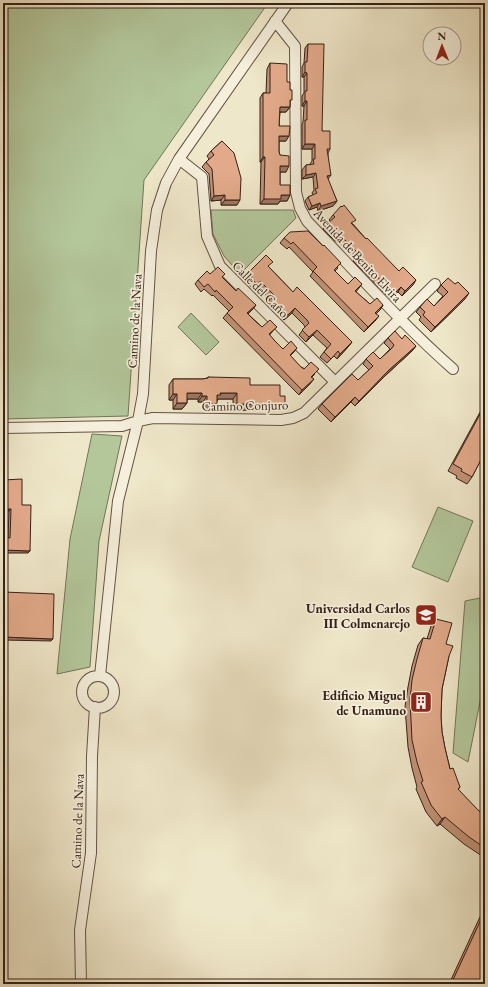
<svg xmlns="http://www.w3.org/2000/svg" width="488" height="987" font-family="'EB Garamond',serif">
<rect width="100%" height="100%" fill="#efe7c9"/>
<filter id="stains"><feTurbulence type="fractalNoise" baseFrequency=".005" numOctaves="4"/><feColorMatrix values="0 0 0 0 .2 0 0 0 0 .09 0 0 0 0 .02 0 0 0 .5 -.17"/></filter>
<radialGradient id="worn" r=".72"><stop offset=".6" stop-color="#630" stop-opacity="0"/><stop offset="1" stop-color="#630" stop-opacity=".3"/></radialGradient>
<!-- green -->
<path fill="#b3c79b" stroke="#747459" d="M3,3H268L144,180L128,416L3,419Z
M211,210H293L296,218L240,274L224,256L213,234Z
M191,313L219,342L206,355L178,327Z
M92,434L122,436L99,541L90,667L57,674L70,539Z
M438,507L473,521L448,582L412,567Z
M485,597V677L468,762L453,753L465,601Z"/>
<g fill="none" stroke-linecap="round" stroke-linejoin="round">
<!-- minor casing -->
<g stroke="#645244" stroke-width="12">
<path id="minor" d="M275,21L295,46L296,192L300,208L307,221C355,271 401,323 453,369
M179,159L202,177L207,236L220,266L335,382
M3,428L122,426L138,421L153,418L281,420L293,418L304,413L435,284
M100,676L118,501L138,421L143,394L151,251L157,210L166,183L179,159L288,3
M82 692a16 16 0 1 1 32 0a16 16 0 1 1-32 0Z
M81,984L80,930L91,853L92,756L95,707"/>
</g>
<!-- minor -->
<use href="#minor" stroke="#f5efdc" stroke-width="10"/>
</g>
<!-- wall -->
<path fill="#c29277" stroke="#362017" d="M308,44L322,131L330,149L328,153V180L337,201L333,206L318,211L317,207L309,210L305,201L308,197L313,195L312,193L314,190L313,177L302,179V170L306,165H310V164L312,161V149H302V124L303,122L304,106H302V96L304,93V77H302V67L304,63L305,48Z
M270,63L287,82L290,90V107L286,112H280L279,126L286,141H279V152L286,172H280V185L290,195L287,201H280L278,204H260L261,162H260V98L263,93H266L267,69Z
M222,141L237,205H221V200L211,201L209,174L202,167L206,162L209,159L207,156L211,151Z
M333,215L353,224L366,239L413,285L402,296L398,292L390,299L353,261L355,259L342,245L334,240L323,229L327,224L330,221L329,220Z
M290,232L338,268L335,271L348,284H362L356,292L370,304L383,305L380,310L376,314L375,321L364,332L310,276L313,272L289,247L287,249L280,243L284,238Z
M269,267L293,292L352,342L348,347L337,359L334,356L327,363L320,357L327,348L313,335L306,342L299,335L305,327L304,325L292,313L284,320L267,303L270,299L256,286L254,289L247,283L248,281L245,278L248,273Z
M210,274L222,277L236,291L256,305L252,310L248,314L262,327H277L269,335L283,349L294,352L290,356L301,367L315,374L312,377L310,384L299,395L223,318L229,311L213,295L212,296L204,289L201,292L195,284L198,280Z
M441,285L465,299L431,332L419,320L421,317L416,312L420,307L434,306L443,296L437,291Z
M388,338L402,339L416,346L412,351L386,375L355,406L351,402L331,422L318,409L322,404L358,380L369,370L363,364L366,359H380L390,349L384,343Z
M208,377L250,385L280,396L285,404L281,410H233V399H218L213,410L203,409V402H198V399H187V403L182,409H173V400H169V385L173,379H203L207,378Z
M485,403V452L472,477L467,484L456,478L457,476L448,471Z
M3,480L22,505L30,551L28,553L8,538L9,511H3Z
M436,619L446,644L449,656L442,689L441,716L442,732L445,748L450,769L460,787L458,790L479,811L485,815V858L464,844L440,824L437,826L426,812L416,789L417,787L412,768L408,747L405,707L408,687L412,666L418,645L423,638L427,639L431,626Z
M485,906V984H449Z"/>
<!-- shaded-wall -->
<path fill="#9e7761" stroke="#362017" d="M305,72L307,73L304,77H302Z
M305,101H307L304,106H302Z
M280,107H290L286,112H276Z
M279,136H289L286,141H276Z
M305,144H315L312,149H302Z
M263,157H265L261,162H260Z
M280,166H289L286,172H276Z
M316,173L313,177L302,179L306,175Z
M331,175L328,179L327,176Z
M225,195L221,200L211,201L214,196Z
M281,195H290L287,201H280L278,204H260L264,199Z
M225,200H240L237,205H221Z
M337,201L333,206L318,211L321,206Z
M320,203L317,207L309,210L312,206Z
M416,280L413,285L402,296L405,291Z
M401,287L398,292L390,299L394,294Z
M469,293L465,299L431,332L435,327Z
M256,305L252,310L244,317L247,313Z
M383,305L380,310L372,318L375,313Z
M295,308L292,313L284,320L288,315Z
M379,316L375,321L364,332L368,327Z
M277,327L273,331L266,339L269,334Z
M317,330L313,335L306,342L309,337Z
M352,342L348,347L337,359L340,354Z
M416,346L412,351L386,375L355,406L359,401L389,370Z
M297,348L294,352L286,360L290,355Z
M314,379L310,384L299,395L302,390Z
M187,393H202L198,399H183Z
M220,393H237L233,399H218L216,401L217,395Z
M173,394H177L173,400H169Z
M202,396H207L203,402H198Z
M355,397L351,402L331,422L335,417Z
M177,403H187L182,409H173Z
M207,403L217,404L213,410L203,409Z
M237,404H285L281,410H233Z
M3,509H11L9,511H3Z
M3,550L30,551L28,553H3Z
M3,637L53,639L51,641L3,640Z
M445,817L440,824L437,826L442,819Z
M452,982L472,984H451Z"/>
<!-- building -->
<path fill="#e2aa8a" stroke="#362017" d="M308,44H324L322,131H330V149H327L331,175L327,176L337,201L321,206L320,203L312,206L308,197L317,193L315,189L318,188L316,173L306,175V165L314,164L313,159H315V144H305V120H307V101H305V91H307V73L305,72V62H307Z
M270,63L287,64V82H290V90H292V100H290V107H280L279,126H290L289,136H279V152L280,155L289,156V166H280V185H290V195H281V199H264L265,157H263V93H270Z
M222,141L234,153L241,178L240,200H225V195L214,196L212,169L206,162L214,155L211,151Z
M344,205L356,220L351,223L366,239L367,238L399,271L403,267L416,280L405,291L401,287L394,294L357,256L359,254L345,240L338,235L327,224L335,217L333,215L341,206L342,207Z
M308,231L323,246L324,245L341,263L334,270L348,284L355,277L362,284L355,291L370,304L377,298L383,305L375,313L379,316L368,327L313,271L317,267L293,242L291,244L284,238L290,232Z
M266,255L273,262L268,266L293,292L297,287L352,342L340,354L338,351L331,359L324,352L331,344L317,330L309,337L302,330L309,323L307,320L295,308L288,315L271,298L274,295L260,281L257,284L251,278L252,276L248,273Z
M218,267L225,274L222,277L236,291L238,288L256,305L247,313L255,321L262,327L270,320L277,327L269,334L275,341L283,349L291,341L297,348L290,355L301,367L304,369L311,362L319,369L311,377L314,379L302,390L227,313L233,307L216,290L215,292L208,284L204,287L198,280L207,271L210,274Z
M448,278L455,284L458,282L469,293L435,327L423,315L425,312L420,307L427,299L434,306L448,292L441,285Z
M395,331L402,339L405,335L416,346L389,370L359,401L355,397L335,417L322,404L352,374L358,380L373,366L366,359L373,352L380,359L392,348L394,345L388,338Z
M208,377L250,378V385H280V396H285V404H237V393H220L221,395H217V404L207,403V396H202V393H187V403H177V394H173V379H203L208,378Z
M485,405V452L472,477L461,471L462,469L453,464Z
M22,479V505H31L30,551L3,550V537L10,538L11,509H3V480Z
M3,592L54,594L53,639L3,637Z
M436,619L452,623L446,644L453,646L449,656L442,689L441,716L442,732L445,748L450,769L453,768L460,787L458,789L479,811L485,815V848L469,837L445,817L442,819L431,805L421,782L423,781L417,762L412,740L410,700L412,680L417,659L423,638L430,639Z
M485,911V984H472L452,982Z"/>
<!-- icons -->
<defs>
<g id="university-square" transform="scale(1.15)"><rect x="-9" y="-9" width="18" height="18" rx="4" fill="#8f2418" stroke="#f5efdc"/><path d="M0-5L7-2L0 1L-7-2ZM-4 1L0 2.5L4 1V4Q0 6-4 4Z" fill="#fff"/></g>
<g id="building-square" transform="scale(1.15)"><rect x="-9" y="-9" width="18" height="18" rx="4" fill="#8f2418" stroke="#f5efdc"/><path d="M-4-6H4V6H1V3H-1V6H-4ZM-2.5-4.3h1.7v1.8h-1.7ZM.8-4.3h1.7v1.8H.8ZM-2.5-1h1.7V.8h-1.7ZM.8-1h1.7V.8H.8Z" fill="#fff"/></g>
</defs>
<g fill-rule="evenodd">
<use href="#university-square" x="426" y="615"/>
<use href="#building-square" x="421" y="702"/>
</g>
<g text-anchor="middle" stroke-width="3.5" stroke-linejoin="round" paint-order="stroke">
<!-- street labels -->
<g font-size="13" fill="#362017" stroke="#f5efdc">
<text transform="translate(358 255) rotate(47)" y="5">Avenida de Benito Elvira</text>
<text transform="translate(261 289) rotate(45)" y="5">Calle del Caño</text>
<text transform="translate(134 321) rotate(-87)" y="5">Camino de la Nava</text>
<text transform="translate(245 405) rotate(-1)" y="5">Camino Conjuro</text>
<text transform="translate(77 821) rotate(-88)" y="5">Camino de la Nava</text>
</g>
<!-- poi labels -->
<g font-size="13" font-weight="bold" fill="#362017" stroke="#f5efdc" text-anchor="end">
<text x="410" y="613">Universidad Carlos<tspan x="410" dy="15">III Colmenarejo</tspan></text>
<text x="406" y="700">Edificio Miguel<tspan x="406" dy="15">de Unamuno</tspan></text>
</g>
</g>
<!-- margin -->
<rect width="488" height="987" fill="none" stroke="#efe7c9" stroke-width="16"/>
<rect x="4" y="4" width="480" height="979" fill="none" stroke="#362017" stroke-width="2"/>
<rect x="8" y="8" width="472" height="971" fill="none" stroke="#362017"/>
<!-- north arrow -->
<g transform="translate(442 46) rotate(359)"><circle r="19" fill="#f5efdc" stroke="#a99c8d"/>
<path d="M0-3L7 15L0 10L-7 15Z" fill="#8f2418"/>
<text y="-6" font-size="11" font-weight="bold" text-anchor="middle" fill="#362017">N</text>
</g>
<rect width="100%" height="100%" filter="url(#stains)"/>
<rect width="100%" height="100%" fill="url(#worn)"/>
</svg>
